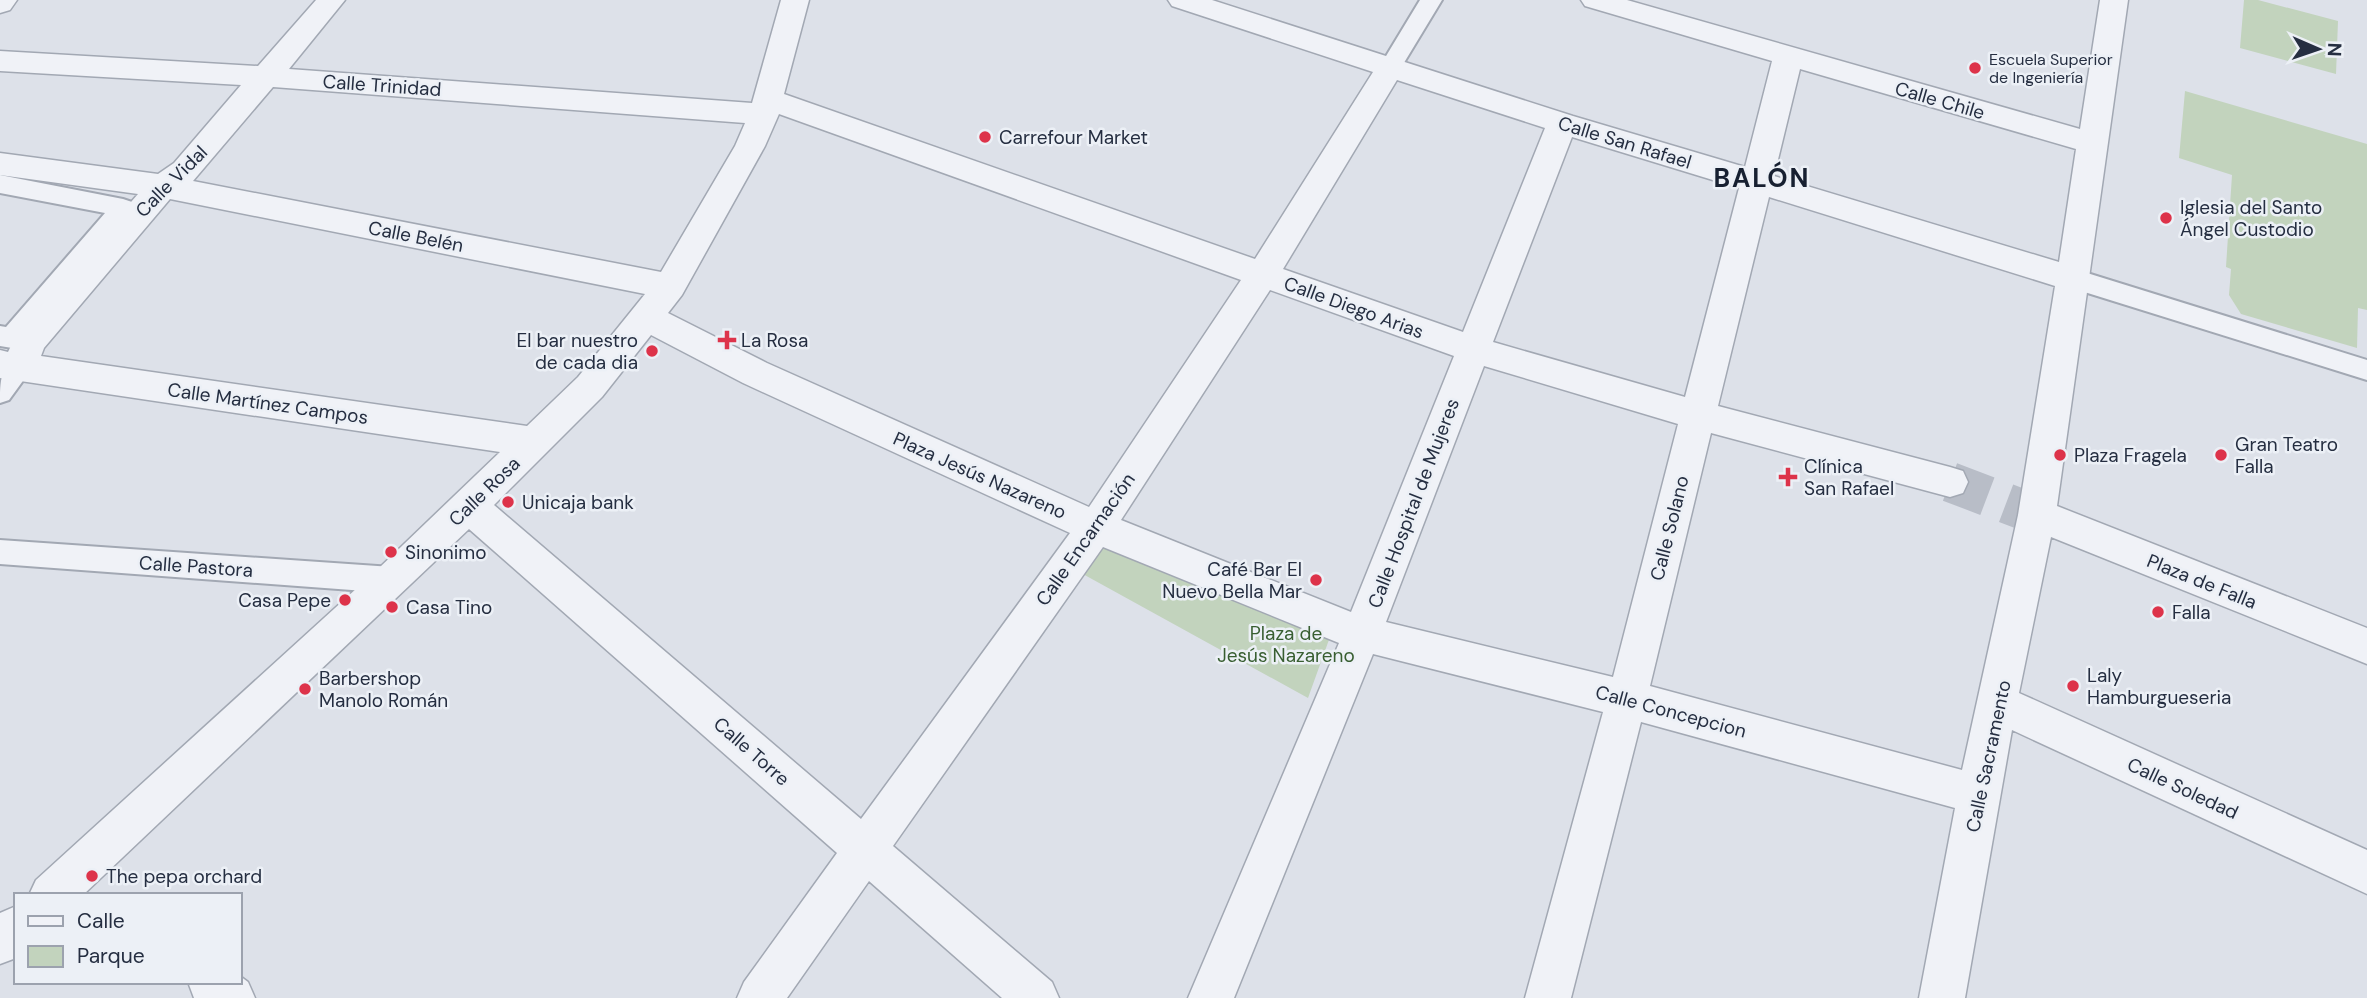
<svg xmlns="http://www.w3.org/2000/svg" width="2367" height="998" font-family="'DM Sans',sans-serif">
<rect width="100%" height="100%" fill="#dde1e9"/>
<!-- green -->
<path fill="#c2d3bd" d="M2244,0H2258L2338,21L2336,74L2240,48Z
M2185,91L2367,144V310L2358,308L2357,348L2241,314L2229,295L2231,269L2226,267L2232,175L2179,158Z
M1108,532L1335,623L1308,698L1081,573Z"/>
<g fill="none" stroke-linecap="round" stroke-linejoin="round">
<!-- minor-tunnel -->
<path stroke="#b8bdc7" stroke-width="40" stroke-dasharray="40 20" stroke-linecap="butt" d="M1950,482L2037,515"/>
<!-- pedestrian casing -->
<g stroke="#a2a8b3" stroke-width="4">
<path id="pedestrian" d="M1420,0H1442L1399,71L1391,74L1383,71L1380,66Z
M0,175L123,199L132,202L135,208L21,345L12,348L0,346V326L6,327L105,213L0,193Z
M2071,268L2367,360V380L2062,285L2058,278L2062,271Z
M20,357L29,360L33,367L9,400L0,403C0,382 0,364 20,357Z
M0,540L392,567L402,571L407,580L402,589L392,593L0,564Z"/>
</g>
<!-- minor casing -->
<g stroke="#a2a8b3" stroke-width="3">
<path id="minor" d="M0,0H17L10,10L0,13Z
M316,0H345L289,69L752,103L781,0H809L784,94L1255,259L1373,72L1172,6L1168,0H1212L1573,116L1745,167L1772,61L1585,6L1581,0H1627L2080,129L2100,0H2128L2057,506L2367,628V664L2051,537L2019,693L2367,850V894L2012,730L1965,998H1919L1955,808L1641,722L1571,998H1525L1603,712L1373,654L1234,998H1188L1339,643L1103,547L893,846L1052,982L1059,998H1002L869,881L787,998H737L744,982L837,853L469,529L83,895H29L36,880L379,568L500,452L0,378V350L8,352L17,333L138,194L0,175V153L158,174L174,163L241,85L0,71V51L258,66ZM1800,69L2076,149L2059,262L1774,176ZM1397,80L1545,128L1463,332L1283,269ZM273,87L745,123L735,146L661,272L193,181ZM779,114L1241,280L1089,507L767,363L668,313L682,295L765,146ZM1572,137L1739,188L1685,397L1493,342ZM1769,197L2055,286L2018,515L1962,770L1650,686L1711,433L1950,497L1963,493L1968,482L1963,471L1950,467L1718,406ZM170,199L645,294L578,377L527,426L41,356L44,348ZM1270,290L1454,356L1351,612L1121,520ZM651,335L743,383L1070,533L861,819L494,505L602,397ZM1484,366L1678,424L1613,677L1386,622Z
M16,906V958L0,964V913Z
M240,976L248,982L255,998H194L188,982H240Z"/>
</g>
<!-- pedestrian -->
<use href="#pedestrian" fill="#f0f2f7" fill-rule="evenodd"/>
<!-- minor -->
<use href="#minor" fill="#f0f2f7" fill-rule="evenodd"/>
</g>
<!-- markers -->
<g fill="#dd334a" stroke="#ecf0f6" stroke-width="2.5">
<circle cx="1975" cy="68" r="7"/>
<circle cx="985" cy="137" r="7"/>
<circle cx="2166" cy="218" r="7"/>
<path d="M723.5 329.5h7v7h7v7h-7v7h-7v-7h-7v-7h7z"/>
<circle cx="652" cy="351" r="7"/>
<circle cx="2060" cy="455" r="7"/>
<circle cx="2221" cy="455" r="7"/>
<path d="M1784.5 466.5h7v7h7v7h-7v7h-7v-7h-7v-7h7z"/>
<circle cx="508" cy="502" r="7"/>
<circle cx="391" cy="552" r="7"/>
<circle cx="1316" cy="580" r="7"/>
<circle cx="345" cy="600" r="7"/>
<circle cx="392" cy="607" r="7"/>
<circle cx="2158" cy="612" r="7"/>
<circle cx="2073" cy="686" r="7"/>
<circle cx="305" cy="689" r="7"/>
<circle cx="92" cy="876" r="7"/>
</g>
<g text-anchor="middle" stroke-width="5" stroke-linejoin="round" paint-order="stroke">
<!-- far-poi labels -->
<g font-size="16" fill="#252e41" stroke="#ecf0f6" text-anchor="start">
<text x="1989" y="65">Escuela Superior<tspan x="1989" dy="18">de Ingeniería</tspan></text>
</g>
<!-- street labels -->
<g font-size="19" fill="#252e41" stroke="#ecf0f6">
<text transform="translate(382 85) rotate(4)" y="7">Calle Trinidad</text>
<text transform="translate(1940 100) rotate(16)" y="7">Calle Chile</text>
<text transform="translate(1625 142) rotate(17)" y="7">Calle San Rafael</text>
<text transform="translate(171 181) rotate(-45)" y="7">Calle Vidal</text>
<text transform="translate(416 236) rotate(11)" y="7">Calle Belén</text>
<text transform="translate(1354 307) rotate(20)" y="7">Calle Diego Arias</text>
<text transform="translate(268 403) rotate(8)" y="7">Calle Martínez Campos</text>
<text transform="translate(980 475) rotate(24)" y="7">Plaza Jesús Nazareno</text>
<text transform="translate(484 491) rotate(-44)" y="7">Calle Rosa</text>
<text transform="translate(1413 503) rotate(-69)" y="7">Calle Hospital de Mujeres</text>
<text transform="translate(1669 528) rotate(-76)" y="7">Calle Solano</text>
<text transform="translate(1085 539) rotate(-55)" y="7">Calle Encarnación</text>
<text transform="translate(196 566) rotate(4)" y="7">Calle Pastora</text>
<text transform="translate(2202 581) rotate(22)" y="7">Plaza de Falla</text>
<text transform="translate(1671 711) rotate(15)" y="7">Calle Concepcion</text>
<text transform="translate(752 751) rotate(41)" y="7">Calle Torre</text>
<text transform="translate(1988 756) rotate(-78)" y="7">Calle Sacramento</text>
<text transform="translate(2183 788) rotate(25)" y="7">Calle Soledad</text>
</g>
<!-- poi labels -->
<g font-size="19" fill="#252e41" stroke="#ecf0f6" text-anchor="start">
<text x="999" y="144">Carrefour Market</text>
<text x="2180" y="214">Iglesia del Santo<tspan x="2180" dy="22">Ángel Custodio</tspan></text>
<text x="638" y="347" text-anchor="end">El bar nuestro<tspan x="638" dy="22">de cada dia</tspan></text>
<text x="741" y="347">La Rosa</text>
<text x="2235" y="451">Gran Teatro<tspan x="2235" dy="22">Falla</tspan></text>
<text x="2074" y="462">Plaza Fragela</text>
<text x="1804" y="473">Clínica<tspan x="1804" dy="22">San Rafael</tspan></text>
<text x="522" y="509">Unicaja bank</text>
<text x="405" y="559">Sinonimo</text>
<text x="1302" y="576" text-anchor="end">Café Bar El<tspan x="1302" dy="22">Nuevo Bella Mar</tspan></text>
<text x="331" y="607" text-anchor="end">Casa Pepe</text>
<text x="406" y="614">Casa Tino</text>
<text x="2172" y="619">Falla</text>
<text x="2087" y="682">Laly<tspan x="2087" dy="22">Hamburgueseria</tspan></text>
<text x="319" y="685">Barbershop<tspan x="319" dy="22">Manolo Román</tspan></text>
<text x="106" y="883">The pepa orchard</text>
</g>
<!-- park labels -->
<g font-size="19" fill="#385e31" stroke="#ecf0f6">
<text x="1286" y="640">Plaza de<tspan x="1286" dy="22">Jesús Nazareno</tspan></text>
</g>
<!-- district labels -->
<g font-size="26" font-weight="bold" letter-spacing="2" fill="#172031" stroke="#ecf0f6">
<text x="1762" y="187">BALÓN</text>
</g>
</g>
<!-- legend -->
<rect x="14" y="893" width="228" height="91" fill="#ecf0f6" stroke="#9ca2ae" stroke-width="2"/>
<rect x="28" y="916" width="35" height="10" fill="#f0f2f7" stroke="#9ca2ae" stroke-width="2"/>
<text x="77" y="928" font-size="21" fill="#252e41">Calle</text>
<rect x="28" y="946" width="35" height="21" fill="#c2d3bd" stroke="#9ca2ae" stroke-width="2"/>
<text x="77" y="963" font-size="21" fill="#252e41">Parque</text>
<!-- north arrow -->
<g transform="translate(2318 49) rotate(92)" stroke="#ecf0f6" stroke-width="5" paint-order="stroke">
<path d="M0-5L12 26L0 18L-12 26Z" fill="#252e41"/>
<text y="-10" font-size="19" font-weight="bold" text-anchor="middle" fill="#252e41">N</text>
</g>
</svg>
